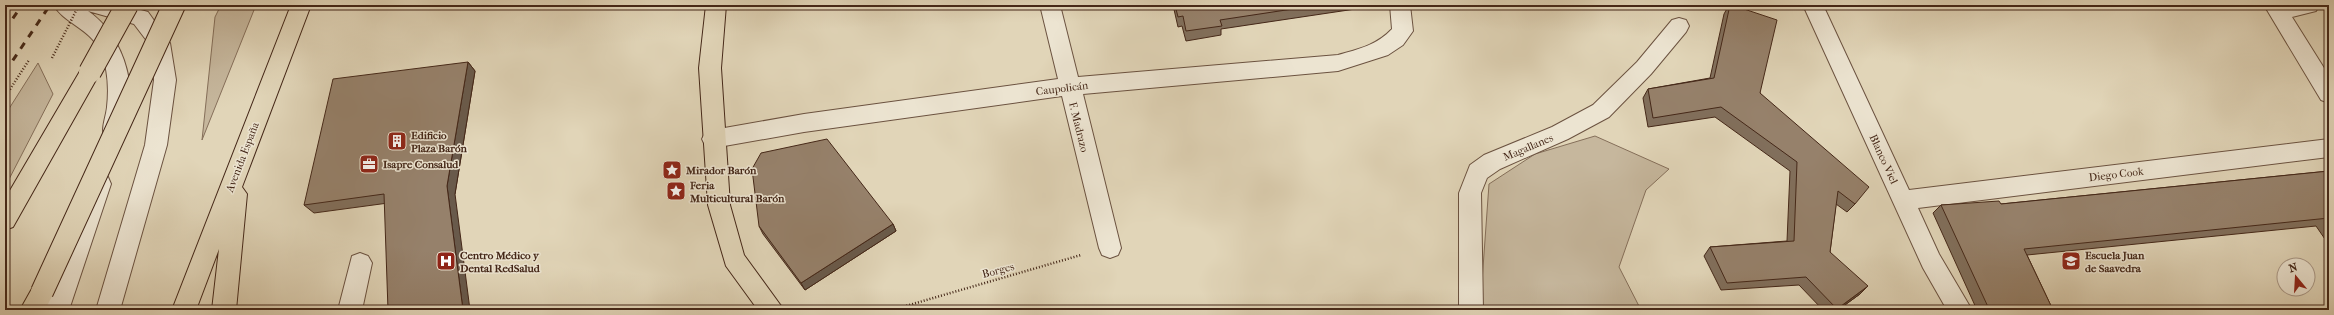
<svg xmlns="http://www.w3.org/2000/svg" width="2334" height="315" font-family="'IM FELL French Canon',serif">
<rect width="100%" height="100%" fill="#e1d5b8"/>
<filter id="stains"><feTurbulence type="fractalNoise" baseFrequency=".005" numOctaves="4"/><feColorMatrix values="0 0 0 0 .2 0 0 0 0 .09 0 0 0 0 .02 0 0 0 .5 -.17"/></filter>
<radialGradient id="worn" r=".72"><stop offset=".6" stop-color="#630" stop-opacity="0"/><stop offset="1" stop-color="#630" stop-opacity=".3"/></radialGradient>
<!-- green -->
<path fill="#c6b79d" stroke="#856f5a" d="M221,5H256L202,140L215,17Z
M38,63L53,94L5,187V115Z
M1595,136L1669,169L1646,190L1619,267L1641,310H1480L1489,184L1535,154Z"/>
<g fill="none" stroke-linecap="round" stroke-linejoin="round">
<!-- minor casing -->
<g stroke="#6b5240" stroke-width="2">
<path id="minor" d="M54,5H79L88,10L85,5H123L148,12L170,43L176,80L167,145L120,310H96L145,145L154,80L150,45L134,24L88,11C126,37 142,97 121,139L113,142L105,139C100,129 106,118 107,107C109,89 108,69 101,52C90,28 63,23 54,5Z
M1040,5H1060L1078,77L1338,55C1359,49 1377,45 1392,29L1390,5H1410L1413,31L1403,45L1388,55L1338,71L1083,94L1121,248L1118,255L1110,258L1102,255L1099,248L1062,96L804,132L713,148L705,145L702,139L705,133L713,130L804,114L1058,79Z
M1803,5H1823L1909,190L2329,139V157L1918,208L1939,254L1972,310H1947L1923,268Z
M2264,5H2319L2316,11L2292,17L2329,76V103L2321,100Z
M1679,18L1686,20L1689,26L1686,32L1651,74L1609,117L1568,139L1500,169L1487,178L1481,193L1483,310H1459V193L1470,165L1484,155L1552,127L1593,105L1637,62L1672,20Z
M100,174L108,177L111,184L69,310H45L89,184L92,177Z
M360,253L368,256L372,263L362,310H338L352,256Z"/>
</g>
<!-- major casing -->
<g stroke="#442718" stroke-width="2">
<path id="major" d="M291,5H311L242,187L247,194L236,310H212L219,249L196,310H172Z
M706,5H726L721,68L730,205L744,255L784,310H758L726,266L708,205L699,68Z
M90,63L97,66L101,72L97,78L13,227L5,230V199L83,66Z
M42,281L50,285L54,292L45,310H20L34,285Z"/>
</g>
<!-- path -->
<path stroke="#442718" stroke-width="2.5" stroke-dasharray="1 2" stroke-linecap="butt" d="M5,97L29,60
M892,310L1081,255"/>
<!-- minor -->
<use href="#minor" fill="#ece4d1" fill-rule="evenodd"/>
<!-- major -->
<use href="#major" fill="#e1d5b8" fill-rule="evenodd"/>
<!-- rail -->
<path stroke="#442718" stroke-width="3" stroke-dasharray="7 7" stroke-linecap="butt" d="M5,30L22,5
M5,72L50,5"/>
<!-- major-bridge casing -->
<g stroke="#442718" stroke-width="24" stroke-linecap="butt">
<path id="major-bridge" d="M90,72L127,5
M42,292L174,5"/>
</g>
<!-- path-bridge -->
<path stroke="#442718" stroke-width="2.5" stroke-dasharray="1 2" stroke-linecap="butt" d="M52,58L79,5"/>
<!-- major-bridge -->
<use href="#major-bridge" stroke="#e1d5b8" stroke-width="22"/>
</g>
<!-- wall -->
<path fill="#816f5c" stroke="#442718" d="M1173,5H1362V8L1221,29V35L1186,41L1182,26L1178,27Z
M1729,5H1732L1760,93L1855,204L1847,212L1836,204L1830,252L1860,294L1838,310H1823L1799,285L1721,290L1704,256L1710,247L1787,241L1790,171L1715,117L1648,127L1643,98L1648,89L1710,78L1724,14Z
M468,62L475,71L455,194L314,213L304,205Z
M2329,171V245L2316,226L2027,255L2053,310H1977L1933,213L1941,205L2001,204Z
M893,224L896,231L805,290L763,234L759,226Z"/>
<!-- shaded-wall -->
<path fill="#695a4b" stroke="#442718" d="M468,62L475,71L455,194L470,310H463L447,186Z
M893,224L896,231L805,290L801,283Z
M1868,286L1860,294L1838,310H1836Z"/>
<!-- building -->
<path fill="#96816b" stroke="#442718" d="M1175,5H1319L1220,20L1222,26L1186,31L1183,16L1178,17Z
M1730,5H1732L1777,20L1760,93L1869,187L1855,204L1838,191L1830,252L1868,286L1837,309L1806,277L1727,283L1710,247L1794,241L1797,162L1721,107L1653,118L1648,89L1714,78Z
M468,62L447,186L463,310H388L384,194L304,205L333,79Z
M827,139L893,224L801,283L759,226L752,169L761,153Z
M2329,171V219V218L2024,249L2053,310H2004L2003,308L1989,309L1941,205L1999,201L2001,204Z"/>
<!-- icons -->
<defs>
<g id="building-square" transform="scale(1)"><rect x="-9" y="-9" width="18" height="18" rx="4" fill="#8f2418" stroke="#ece4d1"/><path d="M-4-6H4V6H1V3H-1V6H-4ZM-2.5-4.3h1.7v1.8h-1.7ZM.8-4.3h1.7v1.8H.8ZM-2.5-1h1.7V.8h-1.7ZM.8-1h1.7V.8H.8Z" fill="#fff"/></g>
<g id="office-square" transform="scale(1)"><rect x="-9" y="-9" width="18" height="18" rx="4" fill="#8f2418" stroke="#ece4d1"/><path d="M-6-3h4V-5.5h4V-3h4V5H-6ZM-1-4.5V-3h2v-1.5ZM-6 0V1H6V0Z" fill="#fff"/></g>
<g id="sight-square" transform="scale(1)"><rect x="-9" y="-9" width="18" height="18" rx="4" fill="#8f2418" stroke="#ece4d1"/><path d="M0-6L1.8-2.2L6-1.7L2.9 1.2L3.7 5.4L0 3.3L-3.7 5.4L-2.9 1.2L-6-1.7L-1.8-2.2Z" fill="#fff"/></g>
<g id="hospital-square" transform="scale(1)"><rect x="-9" y="-9" width="18" height="18" rx="4" fill="#8f2418" stroke="#ece4d1"/><path d="M-5-5h3v3.5h4V-5h3V5h-3V1.5h-4V5h-3Z" fill="#fff"/></g>
<g id="school-square" transform="scale(1)"><rect x="-9" y="-9" width="18" height="18" rx="4" fill="#8f2418" stroke="#ece4d1"/><path d="M0-5L7-2L0 1L-7-2ZM-4 1L0 2.5L4 1V4Q0 6-4 4Z" fill="#fff"/></g>
</defs>
<g fill-rule="evenodd">
<use href="#building-square" x="397" y="141"/>
<use href="#office-square" x="369" y="164"/>
<use href="#sight-square" x="672" y="170"/>
<use href="#sight-square" x="676" y="191"/>
<use href="#hospital-square" x="446" y="261"/>
<use href="#school-square" x="2071" y="261"/>
</g>
<g text-anchor="middle" stroke-width="3" stroke-linejoin="round" paint-order="stroke">
<!-- street labels -->
<g font-size="11" fill="#442718" stroke="#ece4d1">
<text transform="translate(1062 88) rotate(-7)" y="4">Caupolicán</text>
<text transform="translate(1079 127) rotate(76)" y="4">F. Madrazo</text>
<text transform="translate(1528 147) rotate(-23)" y="4">Magallanes</text>
<text transform="translate(242 157) rotate(-69)" y="4">Avenida España</text>
<text transform="translate(1884 159) rotate(65)" y="4">Blanco Viel</text>
<text transform="translate(2116 174) rotate(-7)" y="4">Diego Cook</text>
<text transform="translate(998 270) rotate(-15)" y="4">Borges</text>
</g>
<!-- poi labels -->
<g font-size="11" font-weight="bold" fill="#442718" stroke="#ece4d1" text-anchor="start">
<text x="411" y="139">Edificio<tspan x="411" dy="13">Plaza Barón</tspan></text>
<text x="383" y="168">Isapre Consalud</text>
<text x="686" y="174">Mirador Barón</text>
<text x="690" y="189">Feria<tspan x="690" dy="13">Multicultural Barón</tspan></text>
<text x="460" y="259">Centro Médico y<tspan x="460" dy="13">Dental RedSalud</tspan></text>
<text x="2085" y="259">Escuela Juan<tspan x="2085" dy="13">de Saavedra</tspan></text>
</g>
</g>
<!-- margin -->
<rect width="2334" height="315" fill="none" stroke="#e1d5b8" stroke-width="20"/>
<rect x="6" y="6" width="2322" height="303" fill="none" stroke="#442718" stroke-width="2"/>
<rect x="10" y="10" width="2314" height="295" fill="none" stroke="#442718"/>
<!-- north arrow -->
<g transform="translate(2296 277) rotate(342)"><circle r="19" fill="#ece4d1" stroke="#a99887"/>
<path d="M0-3L7 15L0 10L-7 15Z" fill="#8f2418"/>
<text y="-6" font-size="11" font-weight="bold" text-anchor="middle" fill="#442718">N</text>
</g>
<rect width="100%" height="100%" filter="url(#stains)"/>
<rect width="100%" height="100%" fill="url(#worn)"/>
</svg>
